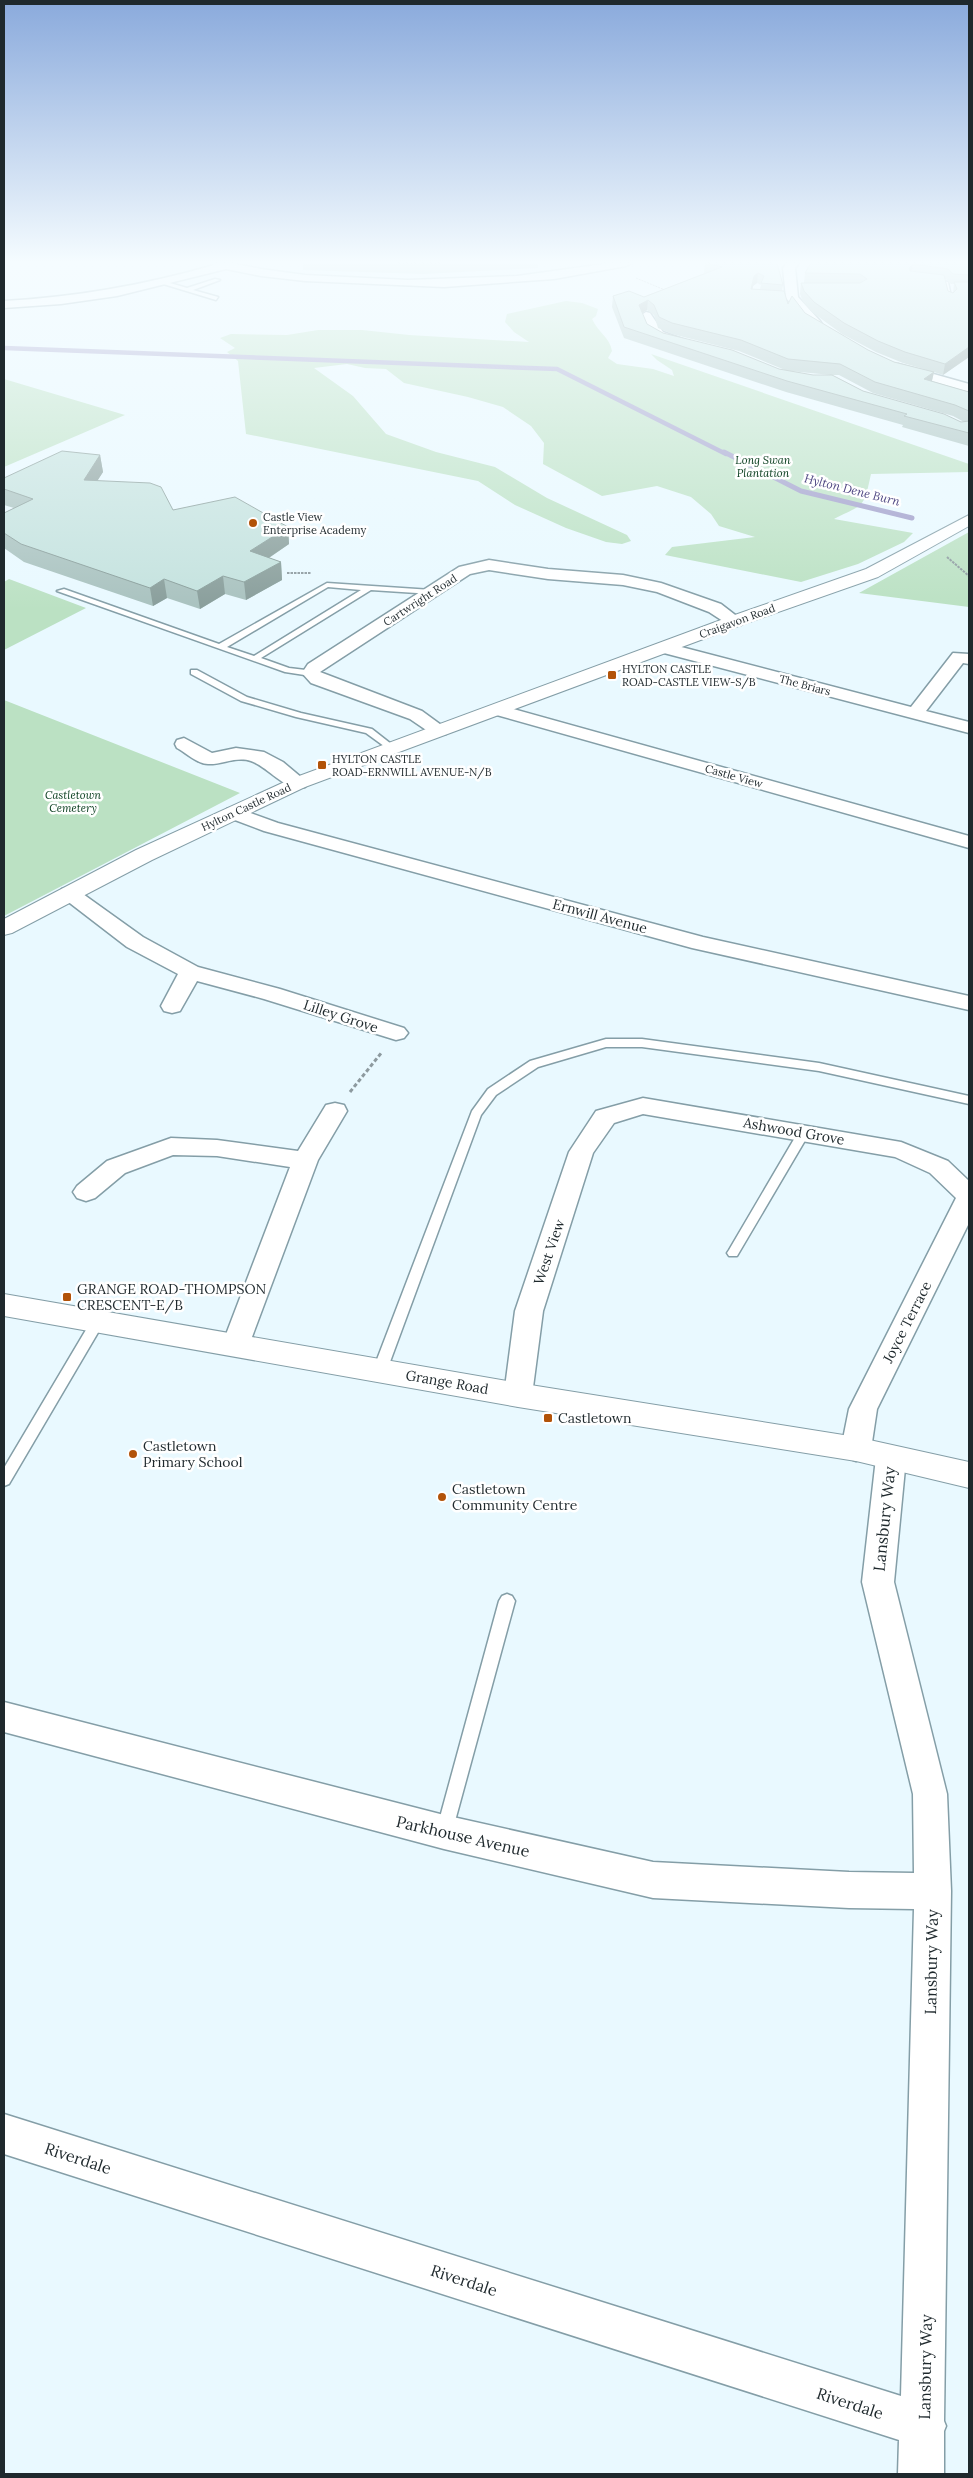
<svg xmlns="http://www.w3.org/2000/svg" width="973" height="2478" font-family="Lora,serif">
<rect width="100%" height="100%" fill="#e9f9ff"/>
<!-- green -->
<path fill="#bbe1c3" d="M566,301L582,303L598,309L596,316L592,319C598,332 610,338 612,351L608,358L617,364L653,369L674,376L672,370L657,360L651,354L969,464V472L871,474C863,510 865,503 834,519L913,533L904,542L858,564L801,582L665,555L672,547L755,537L719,526L711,514L691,497L657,486L602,496L543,464L544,443L531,426L503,407L468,397L404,383L386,369L365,368L347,364L314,368L353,396L386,434L436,452L495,467L547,498L627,535L631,541L622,544L606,542L566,528L515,505L478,481L246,434L238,361L227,352L235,348L220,338L231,334L287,335L318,330H362L409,335L529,342L514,332L505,322L507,314Z
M4,379L125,415L4,467Z
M969,532V607L859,593Z
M9,579L86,608L4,650V582Z
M4,700L240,793L4,916Z"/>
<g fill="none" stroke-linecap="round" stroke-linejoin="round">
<!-- stream-far1 -->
<path stroke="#9e9bc9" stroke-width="4.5" d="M4,348L557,369L726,454"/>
<!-- stream -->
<path stroke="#9e9bc9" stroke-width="5" d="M724,452L801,491L912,518"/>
<!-- lane casing -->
<g stroke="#849ea7" stroke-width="3">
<path id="lane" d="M215,279L220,280L193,290L218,297L216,300L160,283L163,281L187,288Z
M929,279L948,282L952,301L947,300L944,284L927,282Z
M327,583L432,590L436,592L432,594L371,590L261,658L289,668L314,671L315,673L311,676L285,672L57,591L64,589L219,644ZM328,587L361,590L254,656L227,647Z
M191,670H197L247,697L301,713L372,729L395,747L388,749L366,733L296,717L241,701L191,674Z
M606,1039H642L819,1063L969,1096V1104L819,1071L642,1047H606L538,1067L496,1095L481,1115L387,1370L385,1374H375L373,1370L472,1111L488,1089L530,1061Z
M804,1128L810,1132L737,1256H729L727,1253L729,1250L800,1129Z
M98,1316L103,1318L105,1321L103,1324L9,1484L4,1486V1468L93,1318Z
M507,1594L512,1596L515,1601L452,1832L450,1838L444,1840L438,1838L436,1832L499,1601L502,1596Z"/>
</g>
<!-- street casing -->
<g stroke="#849ea7" stroke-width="3">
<path id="street" d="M213,263H231L261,269L305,275L408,280L517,276L611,263H632L626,266L554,279L444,287L305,281L261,276L226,269L117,296L61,304L4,308V301C76,297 145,285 214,265Z
M787,263H799L795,268L798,297L820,321L822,324L820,327H812L786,298L783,268Z
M646,312L650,313L663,332L685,340L687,343L685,346C665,351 648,333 640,316Z
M898,364L969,384V392L893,371L892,368Z
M489,560L548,569L623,575L661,583L721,604L743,621L741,625H729L709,612L657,592L623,585L548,579L489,570L470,574L320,672L422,711L448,730L446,734H432L410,719L311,683L302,673L308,664L459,567Z
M666,643L911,707L953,653L969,654V664L963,663L926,711L969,722V733L660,652L657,648L660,644Z
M499,705L969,836V848L493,714L490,710L493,706Z
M184,738L212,753L236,748L264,752L283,762L308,783L305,787C285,792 269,767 251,761C236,756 222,765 208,764C198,764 186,753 177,748L175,744L177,740Z
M234,807L278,823L703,937L969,996V1010L692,948L264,831L227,817L224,813L227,809Z
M69,887L76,889L143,937L198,967L280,989L404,1028L408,1033L404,1038L396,1040L264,999L197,981L180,1011L172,1013L164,1011L161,1006L178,974L127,947L62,897L59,893L62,889Z
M643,1098L901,1142L948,1161L969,1181V1223L877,1409L871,1449L866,1457L856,1461L846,1457L841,1449L849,1409L956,1198L930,1173L895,1157L643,1114L614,1123L593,1153L543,1311L532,1395L528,1403L518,1406L508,1403L504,1395L515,1311L569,1152L596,1111Z
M335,1103L344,1105L347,1111L318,1160L246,1353L236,1356L226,1353L222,1345L290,1167L217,1156L173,1155L125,1173L95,1198L86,1201L77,1198L73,1192L77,1186L107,1161L171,1138L217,1140L298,1151L326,1105Z
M891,1446L901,1449L906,1458L894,1582L947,1794L951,1891L944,2421L946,2426L944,2431V2474H898L899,2440L4,2154V2114L901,2396L914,1909L849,1908L653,1898L444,1849L4,1732V1702L444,1815L653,1862L849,1872L914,1873L913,1794L862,1582L876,1458L881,1449Z"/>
</g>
<!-- secondary casing -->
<g stroke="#849ea7" stroke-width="2">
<path id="secondary" d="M969,515V526L878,577L741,625L305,787L152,860L12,933L4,935V919L136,850L291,779L729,617L866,569Z
M4,1294L518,1383L856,1437L969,1462V1488L856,1461L518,1407L4,1316Z"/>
</g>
<!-- path-far2 -->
<path stroke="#8d9a9f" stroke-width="1" stroke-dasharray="2 1" stroke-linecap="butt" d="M636,278L665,290"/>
<!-- path-far1 -->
<path stroke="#8d9a9f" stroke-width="2" stroke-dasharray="2.5 1" stroke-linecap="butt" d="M947,557L969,576
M287,573H311"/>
<!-- path -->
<path stroke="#8d9a9f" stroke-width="3" stroke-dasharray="4 2.5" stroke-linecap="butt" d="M350,1092L382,1052"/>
<!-- lane -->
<use href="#lane" fill="#fff" fill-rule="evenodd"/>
<!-- street -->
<use href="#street" fill="#fff" fill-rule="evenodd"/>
<!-- secondary -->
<use href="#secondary" fill="#fff" fill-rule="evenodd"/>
</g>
<!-- wall -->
<path fill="#a9c2bf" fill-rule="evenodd" d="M303,263H538V268L423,274L303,270Z
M705,263H777L783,285L782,291L788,304L805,313L868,350L894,362L927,370L903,363L876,352L842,334L812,312L803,302L800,294L801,283H804L805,273L811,263H969V357L943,375L934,372L932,381L969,392V446L902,427L903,425L786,392L624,338L612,307L613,296L644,297L705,273H704ZM945,279H946L951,284H954L953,293L948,291ZM757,283L761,285L760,289H753V286ZM647,310L654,315L658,328L672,334L739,351L785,370L779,369L663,333L647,324L642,313ZM790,371L831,375H813ZM832,375H839L873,393L953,416L964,422H961L863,391Z
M100,455L103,472L97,481L173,510L288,527L289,544L269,558L281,562L282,580L246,600L225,594L200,609L167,598L153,606L24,562L4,548V513L14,508L4,505V478Z"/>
<!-- shaded-wall -->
<path fill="#899e9b" d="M913,264L911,274L909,268Z
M758,273L757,283L753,286L749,299L751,289L754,276Z
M648,300L647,310L638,315L639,305Z
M969,347V357L943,375L945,364Z
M934,372L931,384L924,379Z
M100,455L103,472L87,497L84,480Z
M288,527L289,544L252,569L250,551Z
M281,562L282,580L246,600L244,582Z
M223,576L225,594L200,609L197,591Z
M164,579L167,598L153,606L150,588Z"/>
<!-- building -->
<path fill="#c4e2de" stroke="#899e9b" d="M397,263H440L423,264Z
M705,263H777L783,285L761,283L764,276L758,273L754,276L751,289L784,291L788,304L792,296L805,313L868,350L894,362L934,372L924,379L969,392V411L955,405L875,382L840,364L788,359L741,340L672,323L659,317L654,305L648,300L639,305L647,324L663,333L732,350L779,369L813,375H832L863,391L944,414L961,422L969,421V433L904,416L907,414L787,381L624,327L613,296L629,291L644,297L722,267Z
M811,263H969V275L953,274L948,269L913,264L909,268L910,271L944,275L948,291L953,293L957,289L954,282H969V347L945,364L905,352L878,341L844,323L814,302L804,291L801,283H860L867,279L860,274L805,273Z
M62,451L100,455L84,480L150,483L161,487L173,510L235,497L288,527L250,551L281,562L244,582L223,576L197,591L164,579L150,588L21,544L4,533V513L33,499L4,489V478Z"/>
<!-- sky -->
<linearGradient id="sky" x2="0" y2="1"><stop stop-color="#8aaadc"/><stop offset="0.43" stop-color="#f5fcff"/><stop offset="1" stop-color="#f5fcff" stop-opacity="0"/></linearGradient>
<rect width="973" height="610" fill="url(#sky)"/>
<!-- markers -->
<g fill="#b25309" stroke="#fff" stroke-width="2">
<circle cx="253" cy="523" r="5"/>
<rect x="607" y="670" width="10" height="10" rx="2.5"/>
<rect x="317" y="760" width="10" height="10" rx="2.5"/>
<rect x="62" y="1292" width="10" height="10" rx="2.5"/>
<rect x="543" y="1413" width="10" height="10" rx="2.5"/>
<circle cx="133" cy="1454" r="5"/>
<circle cx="442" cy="1497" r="5"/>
</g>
<g text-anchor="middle" stroke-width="5" stroke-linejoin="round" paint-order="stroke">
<!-- far-park labels -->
<g font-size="11" font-style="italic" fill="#043a1a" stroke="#fff">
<text x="763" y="464">Long Swan<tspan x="763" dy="13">Plantation</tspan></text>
<text x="73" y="799">Castletown<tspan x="73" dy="13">Cemetery</tspan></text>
</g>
<!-- far-poi labels -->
<g font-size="11" fill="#1f292d" stroke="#fff" text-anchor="start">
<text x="263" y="521">Castle View<tspan x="263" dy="13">Enterprise Academy</tspan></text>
<text x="622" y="673">HYLTON CASTLE<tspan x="622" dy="13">ROAD-CASTLE VIEW-S/B</tspan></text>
<text x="332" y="763">HYLTON CASTLE<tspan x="332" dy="13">ROAD-ERNWILL AVENUE-N/B</tspan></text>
</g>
<!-- far-street labels -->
<g font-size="11" fill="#1f292d" stroke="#fff">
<text transform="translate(420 600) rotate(-33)" y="4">Cartwright Road</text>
<text transform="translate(737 621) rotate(-20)" y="4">Craigavon Road</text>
<text transform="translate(805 685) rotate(15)" y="4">The Briars</text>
<text transform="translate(734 776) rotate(16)" y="4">Castle View</text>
<text transform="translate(246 807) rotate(-25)" y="4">Hylton Castle Road</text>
</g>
<!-- far-water labels -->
<g font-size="12" font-style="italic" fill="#4f4783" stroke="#fff">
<text transform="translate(852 490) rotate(14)" y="4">Hylton Dene Burn</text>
</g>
<!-- street labels -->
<g font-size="14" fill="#1f292d" stroke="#fff">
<text transform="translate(600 916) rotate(15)" y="5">Ernwill Avenue</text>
<text transform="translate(341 1016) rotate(18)" y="5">Lilley Grove</text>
<text transform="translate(794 1131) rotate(10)" y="5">Ashwood Grove</text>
<text transform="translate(549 1252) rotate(-71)" y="5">West View</text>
<text transform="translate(907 1322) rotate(-63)" y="5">Joyce Terrace</text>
<text transform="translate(447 1382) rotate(10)" y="5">Grange Road</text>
</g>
<!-- poi labels -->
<g font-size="14" fill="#1f292d" stroke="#fff" text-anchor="start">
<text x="77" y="1294">GRANGE ROAD-THOMPSON<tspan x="77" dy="16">CRESCENT-E/B</tspan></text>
<text x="558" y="1423">Castletown</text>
<text x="143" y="1451">Castletown<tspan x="143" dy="16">Primary School</tspan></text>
<text x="452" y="1494">Castletown<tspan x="452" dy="16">Community Centre</tspan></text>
</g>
<!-- near-street labels -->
<g font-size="16" fill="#1f292d" stroke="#fff">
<text transform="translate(884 1519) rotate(-84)" y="6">Lansbury Way</text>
<text transform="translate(463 1836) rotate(13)" y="6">Parkhouse Avenue</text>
<text transform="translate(931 1962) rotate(-89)" y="6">Lansbury Way</text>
<text transform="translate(78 2158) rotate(18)" y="6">Riverdale</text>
<text transform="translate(464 2280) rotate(18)" y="6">Riverdale</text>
<text transform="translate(925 2367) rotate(-89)" y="6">Lansbury Way</text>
<text transform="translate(850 2403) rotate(18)" y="6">Riverdale</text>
</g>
</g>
<!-- border -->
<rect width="973" height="2478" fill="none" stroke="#1f292d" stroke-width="10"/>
</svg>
